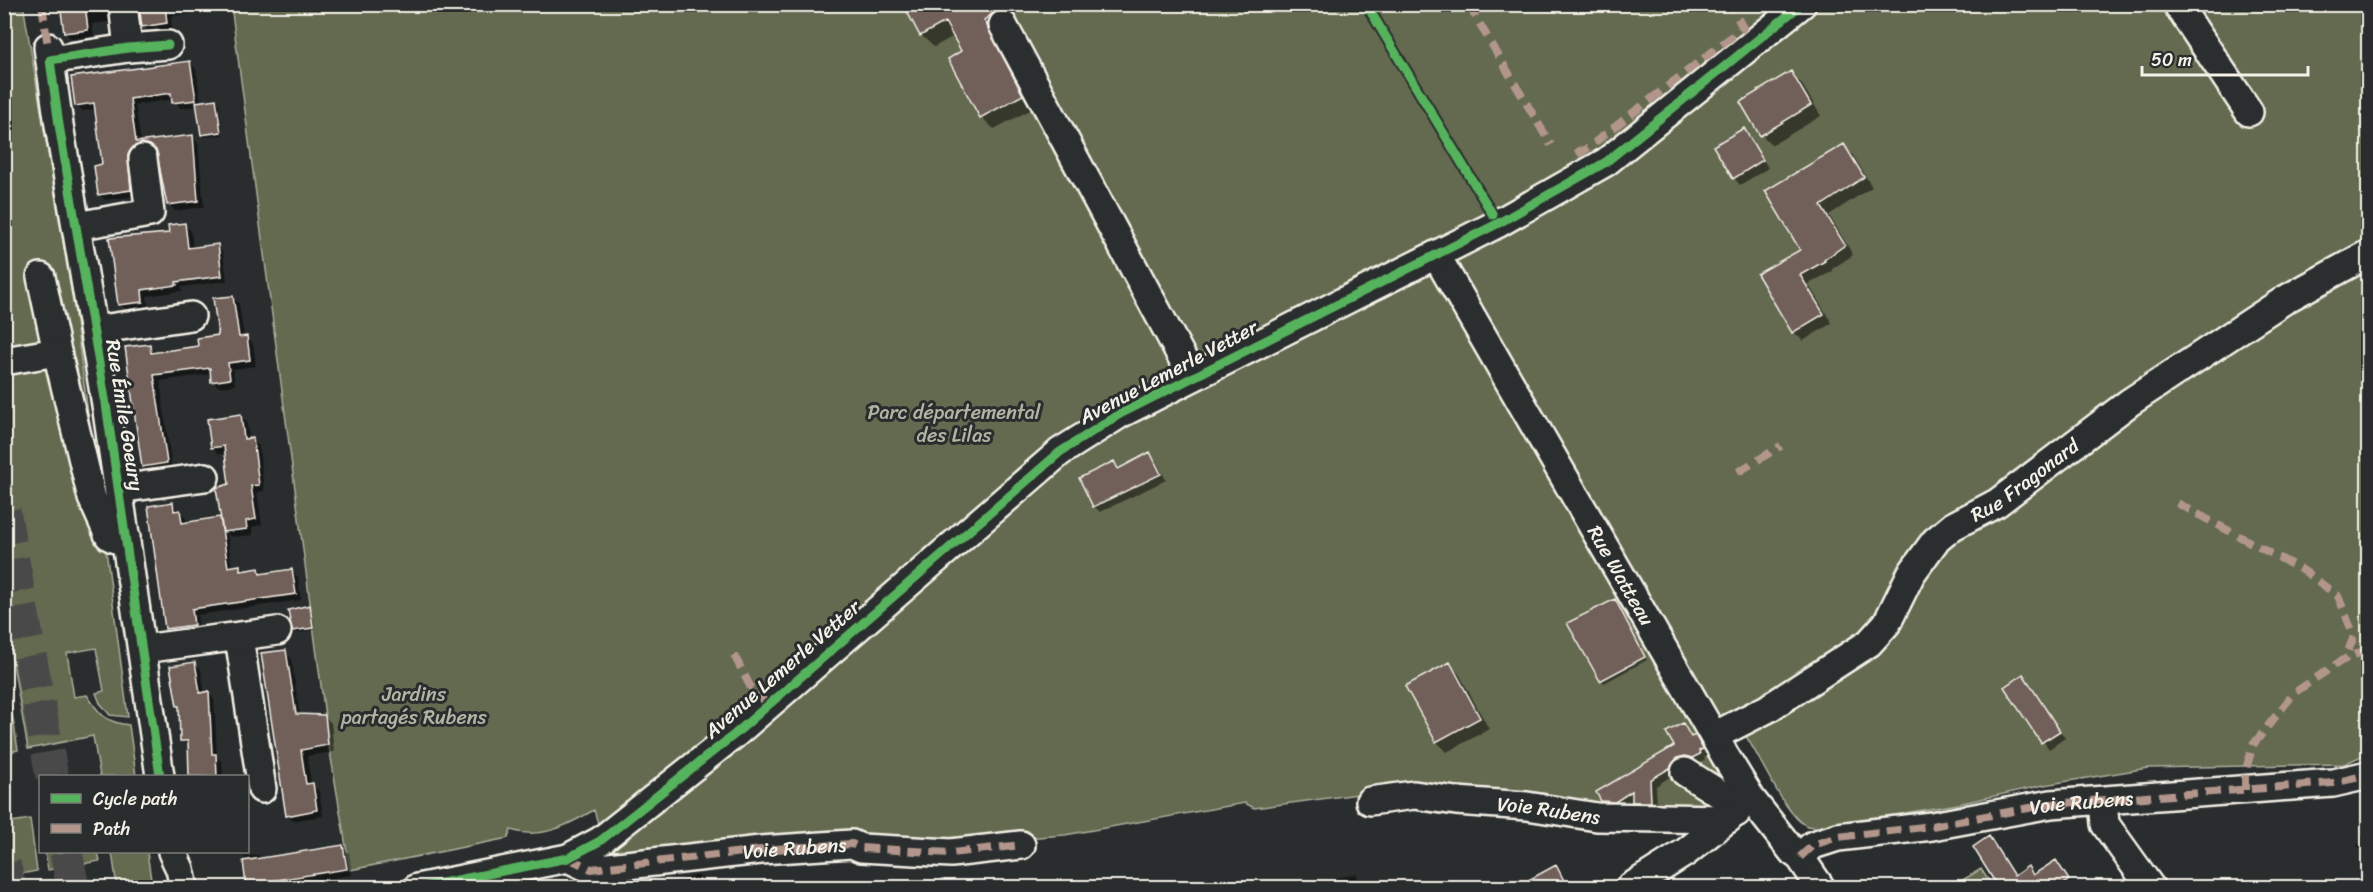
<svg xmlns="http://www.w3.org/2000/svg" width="2373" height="892" font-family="Sriracha,sans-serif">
<rect width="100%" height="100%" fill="#2a2d2e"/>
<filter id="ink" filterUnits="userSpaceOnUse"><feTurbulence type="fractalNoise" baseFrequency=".0167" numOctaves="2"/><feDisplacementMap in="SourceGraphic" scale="12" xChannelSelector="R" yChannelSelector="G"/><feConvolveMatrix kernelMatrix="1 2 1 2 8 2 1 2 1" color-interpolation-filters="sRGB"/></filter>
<g filter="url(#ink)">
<!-- green -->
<path fill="#636a4f" stroke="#acae9c" stroke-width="1.5" d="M23,4L74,307L128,717L110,715L100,703L96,693L104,691L96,648L67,653L74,697L87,695C100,715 105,722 129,725L136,776H100L93,736L28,749L9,641H5L4,5Z
M231,5H2368V758L2366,754L2344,764L2148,768L2044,785L1958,804L1905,813L1904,817C1887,819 1817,830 1807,826C1785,817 1759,753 1743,732L1701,731L1733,785L1715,804L1651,810L1411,787L1254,808L1245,803L1065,835L930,845L863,838L860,832L610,863L594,810C568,825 541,840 511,830L508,838L350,870L329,746Z
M5,670L18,750L5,753H4Z
M30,819L37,871L5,877V823Z
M45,852H98L100,861L48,870Z
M112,852H147L152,887H117Z
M1981,869L1993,887H1951Z"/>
<!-- shadow -->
<path fill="#0007" d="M61,4H114V21L92,24L94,36L72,39L65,33Z
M139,4H199L200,13L171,16L172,29L150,32L143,26Z
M905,4L999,9L1007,24L1034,108L994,129L981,117L963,52L954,36L934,47L921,35Z
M190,63L196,69L201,103L216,101L219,104L223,135L205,137L202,134L198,106L180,108L174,99L135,105L141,143L192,137L198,143L204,207L175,211L169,204L156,150L149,149L137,196L105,200L99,194L104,166L96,109L83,111L76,105Z
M1791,73L1801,83L1821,116L1772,145L1762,135Z
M1743,130L1750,136L1768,168L1740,185L1734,178Z
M1844,146L1853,155L1872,187L1829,215L1853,255L1832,269L1833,271L1808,284L1832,323L1803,341L1794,332L1802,250Z
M185,225L191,231L193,249L217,246L223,252L227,281L181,287L182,291L147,296L148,307L126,310L120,304L171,234Z
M233,297L239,304L244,338L247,337L253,344L256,366L233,369L235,385L219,387L213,381L212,374L160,381L172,469L149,473L143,467L150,345L156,354L200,347L220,336Z
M240,416L247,422L249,440H252L259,446L264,491L257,492L262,525L252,527L253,535L231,537L227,533L232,568L239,567L244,572L259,569L264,575L292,571L298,577L301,600L197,615L199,630L173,635L167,629L172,504L186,518V524L219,519L223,523L230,486L226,453L219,454L212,447Z
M1150,454L1156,461L1166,480L1100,512L1094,506L1114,463L1120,469Z
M1617,603L1647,660L1604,683L1601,680Z
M309,607L312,610L315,630L297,633L294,630Z
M285,651L291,658L300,716H324L331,723L334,752L307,756L311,784L319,791L323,816L293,821L287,815Z
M195,663L201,670L205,694L208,693L214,699L217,757L222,762L223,776H230L191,775L190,747L182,741L181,708L178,706Z
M1449,663L1459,674L1489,729L1447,752L1437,742L1407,687Z
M2023,676L2065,738L2049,749L2006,688Z
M1682,724L1692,738L1694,736L1701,742L1708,755L1704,758L1705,760L1699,764L1692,762L1656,786L1657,808L1640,807L1633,800L1621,807H1609L1602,800L1676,747Z
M2368,828V862L2357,845L2362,842L2360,838L2365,835L2363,832Z
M1989,838L2015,877L2028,868L2034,874L2055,862L2074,887L1995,888L1993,885L1997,882Z
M343,847L349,853L352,875L271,888H251L248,884L244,857L258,855L263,859Z
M1556,867L1562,874L1570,888H1533Z
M2368,873V885L2363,876Z
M1356,874L1364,888L1296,886Z
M698,875L710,888H649Z
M873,883L878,888H859Z"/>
<!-- building -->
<path fill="#715f5a" stroke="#f4f1e8" stroke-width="1.5" d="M60,4H85L88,30L64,33Z
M139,4H165L167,23L142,27Z
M903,4H1014L996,11L984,20L1023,95L980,118L948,59L961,51L945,22L920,36Z
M190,61L196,100L172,103L171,93L130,99L136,142L193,135L198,201L167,205L156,150L150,145L142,143L133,147L128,154L131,190L98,195L94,166L102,164L94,103L75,106L71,77Z
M1791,71L1811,105L1760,136L1740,102Z
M216,99L221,132L201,135L196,102Z
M1744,128L1763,160L1733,179L1713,146Z
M1844,144L1864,177L1821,206L1845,245L1824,260L1825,261L1800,275L1824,314L1792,333L1757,274L1800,250L1765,191Z
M185,223L188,248L218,244L222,276L176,282L177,285L142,290L143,302L118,305L109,238L169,233L168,225Z
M233,296L239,337L247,336L250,360L228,363L230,379L211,382L210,368L154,375L167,463L142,467L125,347L150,344L151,353L198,346L197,338L218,335L213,298Z
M241,414L244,439L253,438L259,485L251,486L256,519L246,521L247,529L223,532L216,488L229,484L224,446L211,448L207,419Z
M1150,452L1161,474L1093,507L1079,478L1114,461L1118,469Z
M173,502L174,511L180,510L182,523L220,517L228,567L240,565V571L259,568L260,574L292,569L296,594L192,609L194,625L165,629L148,506Z
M1615,599L1645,657L1600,681L1567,623Z
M310,605L313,628L292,631L288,610Z
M286,650L296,714L325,715L328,745L301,750L306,784L313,783L317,810L286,816L261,653Z
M195,662L200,693L209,691L212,754H216L217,777L189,776L188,741H180L179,706H177L170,666Z
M1450,662L1480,718L1436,742L1405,686Z
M2023,674L2060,731L2041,743L2004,687Z
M1683,723L1691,737L1695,735L1703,749L1699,751L1700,754L1692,758L1685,756L1677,758L1670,768L1650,780L1651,802H1632V791L1615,802L1601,801L1596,792L1674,746L1666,732Z
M1989,836L2014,876L2028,866L2033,875L2056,860L2069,880L2058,888H1997L1998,887L1973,847Z
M343,845L347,869L246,885L243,861Z
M1556,865L1568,888H1514Z"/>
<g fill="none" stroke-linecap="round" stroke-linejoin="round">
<!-- highway-tunnel -->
<path stroke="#484a4a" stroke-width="33" stroke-dasharray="33 16" stroke-linecap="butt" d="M4,511L52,776
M66,852L73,888
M4,864L10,888"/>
<!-- minor casing -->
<g stroke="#f4f1e8" stroke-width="32">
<g id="minor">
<path d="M123,4L128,48"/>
<path d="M2177,4L2249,112"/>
<path d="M1003,25L1192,376"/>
<path d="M48,47L59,125L107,411L160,776"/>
<path d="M50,60L128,48L168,45"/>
<path d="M76,226L150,213L143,159"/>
<path id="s1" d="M1436,255L1727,759L1752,800L1793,852L1800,857L1821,888"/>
<path d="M41,277L57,352"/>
<path d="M94,330L191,316"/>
<path d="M4,361L57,352L92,498L109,536L115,539L126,537"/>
<path d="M119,489L205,477"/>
<path d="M239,637L262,789"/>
<path d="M143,649L277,631"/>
<path id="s2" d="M1714,736L1767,709L1869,643L1887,623L1911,574L1935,541L1953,526L1997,503L2130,402L2286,299L2368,254"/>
<path d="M1685,772L1726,798L1736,813"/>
<path id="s3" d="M1370,801L1414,795L1456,801L1527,806L1597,817L1728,819"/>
<path d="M2103,801L2105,824L2151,888"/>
<path d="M172,852L180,869L184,888"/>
<path id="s4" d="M1800,857L1813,845L1838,837L1932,826L2051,804L2333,783L2368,775"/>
<path d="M568,858L591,869L761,850L852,844L861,848L951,853L1021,845"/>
<path d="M417,888L568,858L600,841L735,734L1060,452L1120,414L1497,224L1606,162L1802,4"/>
<path d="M1629,888L1686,852L1732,815"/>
</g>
</g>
<!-- minor -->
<use href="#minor" stroke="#2a2d2e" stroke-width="27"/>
<!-- quiet -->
<g stroke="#b2968c" stroke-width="8" stroke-dasharray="15 8" stroke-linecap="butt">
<path d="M42,4L48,47"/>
<path d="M1468,4L1551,145"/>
<path d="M1577,148L1581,153L1743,28L1730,4"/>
<path d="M1738,472L1781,446"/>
<path d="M2177,503L2304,571L2338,596L2354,636L2345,659"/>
<path d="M734,655L750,686L768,705"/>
<path d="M2245,790V773L2253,745L2294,693L2341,661L2368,649"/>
<path d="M1800,857L1813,845L1838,837L1932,826L2051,804L2333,783L2368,775"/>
<path id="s5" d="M568,858L591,869L761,850L852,844L861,848L951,853L1021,845"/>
</g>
<!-- cycleway casing -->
<g stroke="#2a2d2e" stroke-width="13">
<path id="cycleway" d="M1366,4L1493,215
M160,776L107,411L59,125L50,60L128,48L168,45
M417,888L568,858L600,841L735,734L1060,452L1120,414L1497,224L1606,162L1802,4"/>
</g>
<!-- cycleway -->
<use href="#cycleway" stroke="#56b35d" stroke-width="9"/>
</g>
</g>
<g text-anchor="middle" stroke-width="6" stroke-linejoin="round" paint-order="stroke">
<!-- street labels -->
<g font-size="20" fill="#f4f1e8" stroke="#2a2d2e">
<text transform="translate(1168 372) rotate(-28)" y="7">Avenue Lemerle Vetter</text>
<text transform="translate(125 415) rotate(81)" y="7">Rue Émile Goeury</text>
<text dy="7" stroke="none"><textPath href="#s2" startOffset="412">Rue Fragonard</textPath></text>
<text dy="7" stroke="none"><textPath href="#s1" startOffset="370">Rue Watteau</textPath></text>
<text transform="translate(782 669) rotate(-41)" y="7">Avenue Lemerle Vetter</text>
<text dy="7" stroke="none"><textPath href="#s4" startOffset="290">Voie Rubens</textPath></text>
<text dy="7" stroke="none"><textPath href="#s3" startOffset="180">Voie Rubens</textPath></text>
<text dy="7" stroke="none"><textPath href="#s5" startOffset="230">Voie Rubens</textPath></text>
</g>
<!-- park labels -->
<g font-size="20" fill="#b3b4a3" stroke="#2a2d2e">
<text x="954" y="419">Parc départemental<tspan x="954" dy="23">des Lilas</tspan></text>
<text x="414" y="701">Jardins<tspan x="414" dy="23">partagés Rubens</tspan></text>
</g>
</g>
<!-- margin -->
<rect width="2373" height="892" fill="none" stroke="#2a2d2e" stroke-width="24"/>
<rect x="12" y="12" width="2349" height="868" fill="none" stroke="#f4f1e8" stroke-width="2" filter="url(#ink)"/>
<!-- legend -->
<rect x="39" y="775" width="210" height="78" fill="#2a2d2e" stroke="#7b7b78" stroke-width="1.5"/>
<rect x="51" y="794" width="30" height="9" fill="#56b35d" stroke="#7b7b78" stroke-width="1.5"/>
<text x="93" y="805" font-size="18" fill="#f4f1e8">Cycle path</text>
<rect x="51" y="824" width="30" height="9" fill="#b2968c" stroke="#7b7b78" stroke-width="1.5"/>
<text x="93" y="835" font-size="18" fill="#f4f1e8">Path</text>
<!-- scale -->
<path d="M2142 66v9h166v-9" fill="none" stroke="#f4f1e8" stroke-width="3"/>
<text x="2151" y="66" font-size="18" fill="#f4f1e8" stroke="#2a2d2e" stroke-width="4.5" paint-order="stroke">50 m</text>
</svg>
